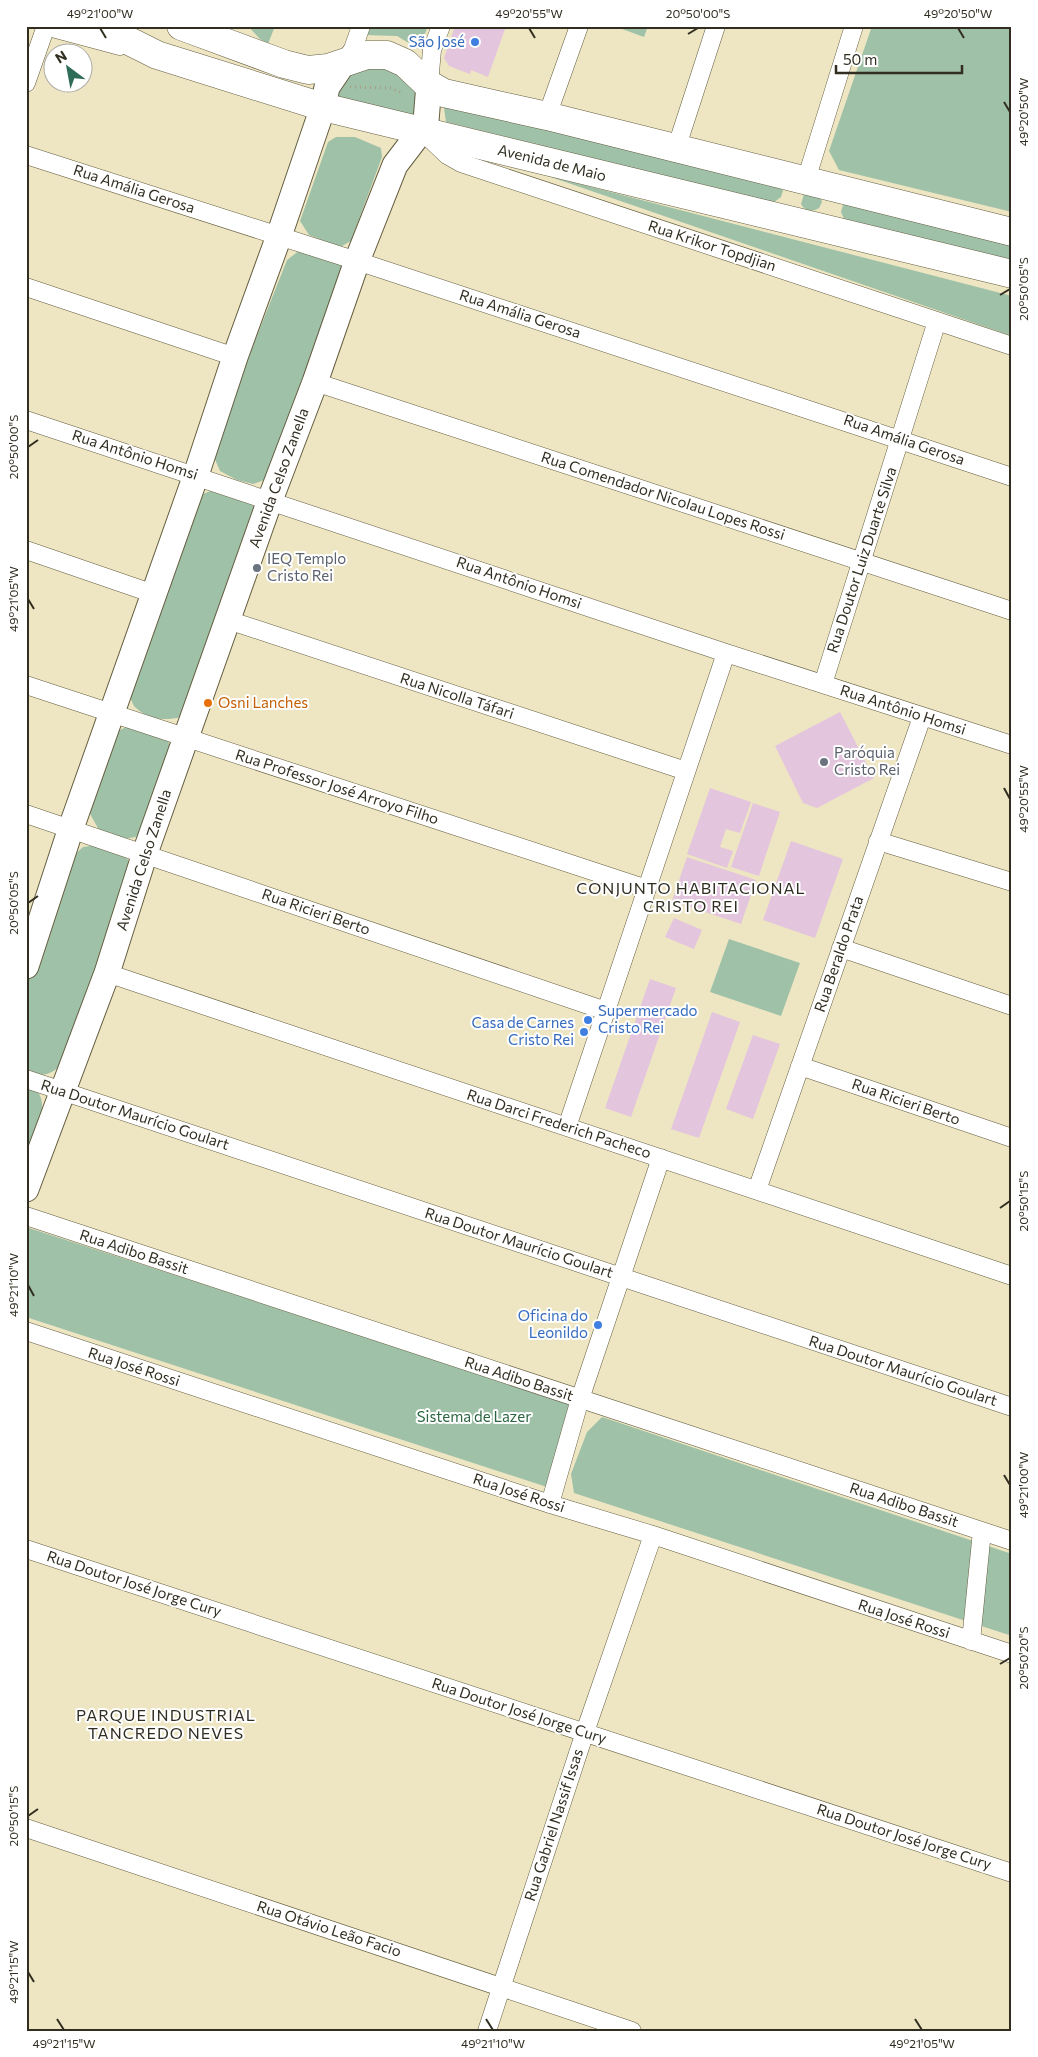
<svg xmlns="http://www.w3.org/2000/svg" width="1038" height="2057" font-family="Commissioner,sans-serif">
<rect width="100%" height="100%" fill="#eee6c3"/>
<!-- green -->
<path fill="#9fc1a8" d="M248,26H275L268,44L260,39Z
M366,26H428L419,49L397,36L363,35Z
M614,26H648L644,37Z
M872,26H1012V212L839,170L829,151Z
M377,61L416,85L419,121L331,102L343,76Z
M443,101L775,181L783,191L781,197L773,203L446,122Z
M336,137H355L381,148L382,157L351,241L340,247L309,235L300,221L328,142Z
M545,175L1012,296V336Z
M804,194L820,196L822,202L819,208C811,213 805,211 801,204Z
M848,201L1012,241V262L845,221L841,212L843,205Z
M300,250L332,257L345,270L270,478L253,484L237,480L220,471L214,457L228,409L287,260Z
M213,490L250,502L256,510L181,717C165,721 149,720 136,708C132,705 131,698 129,694L203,494Z
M128,726L166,737L174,753L140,836L120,840L100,832L88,810L118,731Z
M97,845L126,857L134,870L66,1060C53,1074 44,1079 26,1071V980L73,856L83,847Z
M729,939L800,963L781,1016L710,992Z
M26,1085C29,1087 35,1089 37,1091C51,1106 32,1144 26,1160Z
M26,1227L571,1403L547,1487L26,1317Z
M602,1417L1012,1554V1636L574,1493L571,1474L587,1432Z"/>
<!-- building -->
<path fill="#e3c5dd" d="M455,26H506L488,77L471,70L470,74L449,66L444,58Z
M840,712L874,778L817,808L803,803L775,746Z
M710,788L751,802L740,833L726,829L720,847L733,851L727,868L687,854Z
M753,803L780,812L759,876L731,867Z
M791,841L843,859L815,938L763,920Z
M687,857L756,880L741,924L672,901Z
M674,918L702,930L694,949L665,937Z
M650,979L676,988L631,1117L605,1108Z
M712,1012L740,1022L699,1138L671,1129Z
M753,1035L780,1044L753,1119L726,1109Z"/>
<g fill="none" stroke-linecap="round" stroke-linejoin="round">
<!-- street casing -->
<g stroke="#645d3f" stroke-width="19">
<path id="street" d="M45,26L120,46
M344,62L353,49L361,26
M26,83L46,26
M429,84L432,50L441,26
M547,116L579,26
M425,134L447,155L461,163L1012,346
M676,149L716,26
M26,155L357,261L1012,477
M806,180L854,26
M26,287L235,357
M315,382L1012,611
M26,420L726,653L1012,745
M26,550L154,594
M228,620L686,771
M823,684L937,321
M26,685L647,889
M26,814L606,1011
M878,841L1012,882
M841,948L1012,1006
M107,973L1012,1276
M800,1066L1012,1138
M26,1079L1012,1407
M567,1127L726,653
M757,1190L922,717
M26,1216L1012,1541
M26,1331L550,1504L653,1535L1012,1654
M550,1504L580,1399L661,1158
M26,1549L1012,1873
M971,1641L982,1531
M26,1828L632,2031
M487,2031L585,1732L653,1535"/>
</g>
<!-- secondary casing -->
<g stroke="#645d3f" stroke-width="27">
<path id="secondary" d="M26,966L71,828L196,475L235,357L279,236L323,107L327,87L344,62
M26,1189L107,973L145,853L270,500L315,382L357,261L395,165L421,131L426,121L429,84"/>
</g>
<!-- primary casing -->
<g stroke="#645d3f" stroke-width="29">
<path id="primary" d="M99,26L157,55L323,107L1012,274
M181,26L284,64L308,70L328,68L367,55H387L405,63L425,82L444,93L547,116L1012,232"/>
</g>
<!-- path -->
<path stroke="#a59e84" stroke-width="3" stroke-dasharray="1 4" stroke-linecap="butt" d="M350,87L390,88L403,93"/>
<!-- street -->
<use href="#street" stroke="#fff" stroke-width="18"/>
<!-- secondary -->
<use href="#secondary" stroke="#fff" stroke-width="25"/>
<!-- primary -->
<use href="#primary" stroke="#fff" stroke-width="28"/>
</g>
<!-- ticks -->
<path fill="none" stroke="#312e21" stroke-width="2" d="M100,28L106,38M529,28L535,38M958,28L964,38M688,34L698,28M1004,102L1010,112M1000,295L1010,289M28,447L38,440M28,599L34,609M1004,788L1010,799M28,903L38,896M1000,1208L1010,1201M28,1285L34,1296M1004,1475L1010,1485M1000,1664L1010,1658M28,1816L38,1809M28,1972L34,1982M57,2019L64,2030M486,2019L493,2030M915,2019L922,2030"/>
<!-- markers -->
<g fill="#3f7fe0" stroke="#fff" stroke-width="2">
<circle cx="475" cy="42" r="5"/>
<circle cx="588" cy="1020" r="5"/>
<circle cx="584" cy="1032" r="5"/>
<circle cx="598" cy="1325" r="5"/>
</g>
<g fill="#6b7280" stroke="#fff" stroke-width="2">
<circle cx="257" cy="568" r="5"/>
<circle cx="824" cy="762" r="5"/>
</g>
<circle fill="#e8710a" stroke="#fff" stroke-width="2" cx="208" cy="703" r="5"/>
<g text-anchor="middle" stroke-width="4" stroke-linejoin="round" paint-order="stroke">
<!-- shop labels -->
<g font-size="15" fill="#366cbe" stroke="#fff" text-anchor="end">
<text x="465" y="47">São José</text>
<text x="598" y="1016" text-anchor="start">Supermercado<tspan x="598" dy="17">Cristo Rei</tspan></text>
<text x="574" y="1028">Casa de Carnes<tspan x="574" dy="17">Cristo Rei</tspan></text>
<text x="588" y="1321">Oficina do<tspan x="588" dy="17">Leonildo</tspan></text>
</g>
<!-- street labels -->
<g font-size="15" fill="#312e21" stroke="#fff">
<text transform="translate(552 163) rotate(14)" y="5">Avenida de Maio</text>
<text transform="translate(134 189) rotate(18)" y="5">Rua Amália Gerosa</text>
<text transform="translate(712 246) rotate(18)" y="5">Rua Krikor Topdjian</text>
<text transform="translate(520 314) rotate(18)" y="5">Rua Amália Gerosa</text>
<text transform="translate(904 440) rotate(19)" y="5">Rua Amália Gerosa</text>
<text transform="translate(135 455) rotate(18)" y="5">Rua Antônio Homsi</text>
<text transform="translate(279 478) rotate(-70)" y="5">Avenida Celso Zanella</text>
<text transform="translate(663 496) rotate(18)" y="5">Rua Comendador Nicolau Lopes Rossi</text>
<text transform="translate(862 560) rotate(-72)" y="5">Rua Doutor Luiz Duarte Silva</text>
<text transform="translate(519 583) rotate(19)" y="5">Rua Antônio Homsi</text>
<text transform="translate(457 696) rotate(18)" y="5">Rua Nicolla Táfari</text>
<text transform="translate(903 710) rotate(18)" y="5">Rua Antônio Homsi</text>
<text transform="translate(337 787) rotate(18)" y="5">Rua Professor José Arroyo Filho</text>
<text transform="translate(144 860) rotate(-72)" y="5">Avenida Celso Zanella</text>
<text transform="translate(316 912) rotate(19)" y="5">Rua Ricieri Berto</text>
<text transform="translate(839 954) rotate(-71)" y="5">Rua Beraldo Prata</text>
<text transform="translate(906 1102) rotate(19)" y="5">Rua Ricieri Berto</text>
<text transform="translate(135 1115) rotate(18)" y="5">Rua Doutor Maurício Goulart</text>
<text transform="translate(559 1124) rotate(18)" y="5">Rua Darci Frederich Pacheco</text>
<text transform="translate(519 1243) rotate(18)" y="5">Rua Doutor Maurício Goulart</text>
<text transform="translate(134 1252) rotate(18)" y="5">Rua Adibo Bassit</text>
<text transform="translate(134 1367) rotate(18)" y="5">Rua José Rossi</text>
<text transform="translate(903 1371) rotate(18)" y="5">Rua Doutor Maurício Goulart</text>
<text transform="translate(519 1379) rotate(18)" y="5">Rua Adibo Bassit</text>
<text transform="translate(519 1493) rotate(18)" y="5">Rua José Rossi</text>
<text transform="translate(904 1505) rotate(18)" y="5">Rua Adibo Bassit</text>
<text transform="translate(134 1584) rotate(18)" y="5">Rua Doutor José Jorge Cury</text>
<text transform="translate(904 1619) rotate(18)" y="5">Rua José Rossi</text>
<text transform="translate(519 1711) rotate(18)" y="5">Rua Doutor José Jorge Cury</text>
<text transform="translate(554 1825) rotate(-72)" y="5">Rua Gabriel Nassif Issas</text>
<text transform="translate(904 1837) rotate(18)" y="5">Rua Doutor José Jorge Cury</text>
<text transform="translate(329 1929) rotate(18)" y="5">Rua Otávio Leão Facio</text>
</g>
<!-- worship labels -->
<g font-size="15" fill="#5b616d" stroke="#fff" text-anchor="start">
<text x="267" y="564">IEQ Templo<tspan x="267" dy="17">Cristo Rei</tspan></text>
<text x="834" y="758">Paróquia<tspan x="834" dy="17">Cristo Rei</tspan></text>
</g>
<!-- food labels -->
<g font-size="15" fill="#c56008" stroke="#fff" text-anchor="start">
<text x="218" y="708">Osni Lanches</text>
</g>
<!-- park labels -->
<g font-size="15" fill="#2a653f" stroke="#fff">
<text x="474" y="1422">Sistema de Lazer</text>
</g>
<!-- neighbourhood labels -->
<g font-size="16" letter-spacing="1" fill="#312e21" stroke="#fff">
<text x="691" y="894">CONJUNTO HABITACIONAL<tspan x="691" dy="18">CRISTO REI</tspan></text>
<text x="166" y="1721">PARQUE INDUSTRIAL<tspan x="166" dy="18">TANCREDO NEVES</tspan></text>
</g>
</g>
<!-- border -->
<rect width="1038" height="2057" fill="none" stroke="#ffffff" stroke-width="55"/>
<!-- north arrow -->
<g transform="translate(68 68) rotate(328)"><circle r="24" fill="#ffffff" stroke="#adaba6"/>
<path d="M0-4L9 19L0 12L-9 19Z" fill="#2f6c58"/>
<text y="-8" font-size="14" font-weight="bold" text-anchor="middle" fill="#312e21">N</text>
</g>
<!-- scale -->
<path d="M836 65v8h126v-8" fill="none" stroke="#312e21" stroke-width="2.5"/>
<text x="843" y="65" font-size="15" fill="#312e21" stroke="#ffffff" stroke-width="4" paint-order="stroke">50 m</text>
<rect x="28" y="28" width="982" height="2002" fill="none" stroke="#312e21" stroke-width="2"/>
<g font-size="12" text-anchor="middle" fill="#312e21">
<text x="100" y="18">49°21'00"W</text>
<text x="529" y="18">49°20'55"W</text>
<text x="698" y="18">20°50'00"S</text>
<text x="958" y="18">49°20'50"W</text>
<text transform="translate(1024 112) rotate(-90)" y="4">49°20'50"W</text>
<text transform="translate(1024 289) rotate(-90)" y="4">20°50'05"S</text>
<text transform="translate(14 447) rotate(-90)" y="4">20°50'00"S</text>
<text transform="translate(14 599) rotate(-90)" y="4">49°21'05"W</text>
<text transform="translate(1024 799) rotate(-90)" y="4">49°20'55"W</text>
<text transform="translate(14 903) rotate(-90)" y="4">20°50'05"S</text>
<text transform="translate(1024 1201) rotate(-90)" y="4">20°50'15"S</text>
<text transform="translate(14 1285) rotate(-90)" y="4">49°21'10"W</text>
<text transform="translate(1024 1485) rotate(-90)" y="4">49°21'00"W</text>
<text transform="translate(1024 1658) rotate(-90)" y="4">20°50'20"S</text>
<text transform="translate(14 1816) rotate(-90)" y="4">20°50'15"S</text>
<text transform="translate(14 1972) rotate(-90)" y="4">49°21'15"W</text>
<text x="64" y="2048">49°21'15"W</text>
<text x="493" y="2048">49°21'10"W</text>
<text x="922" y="2048">49°21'05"W</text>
</g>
</svg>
